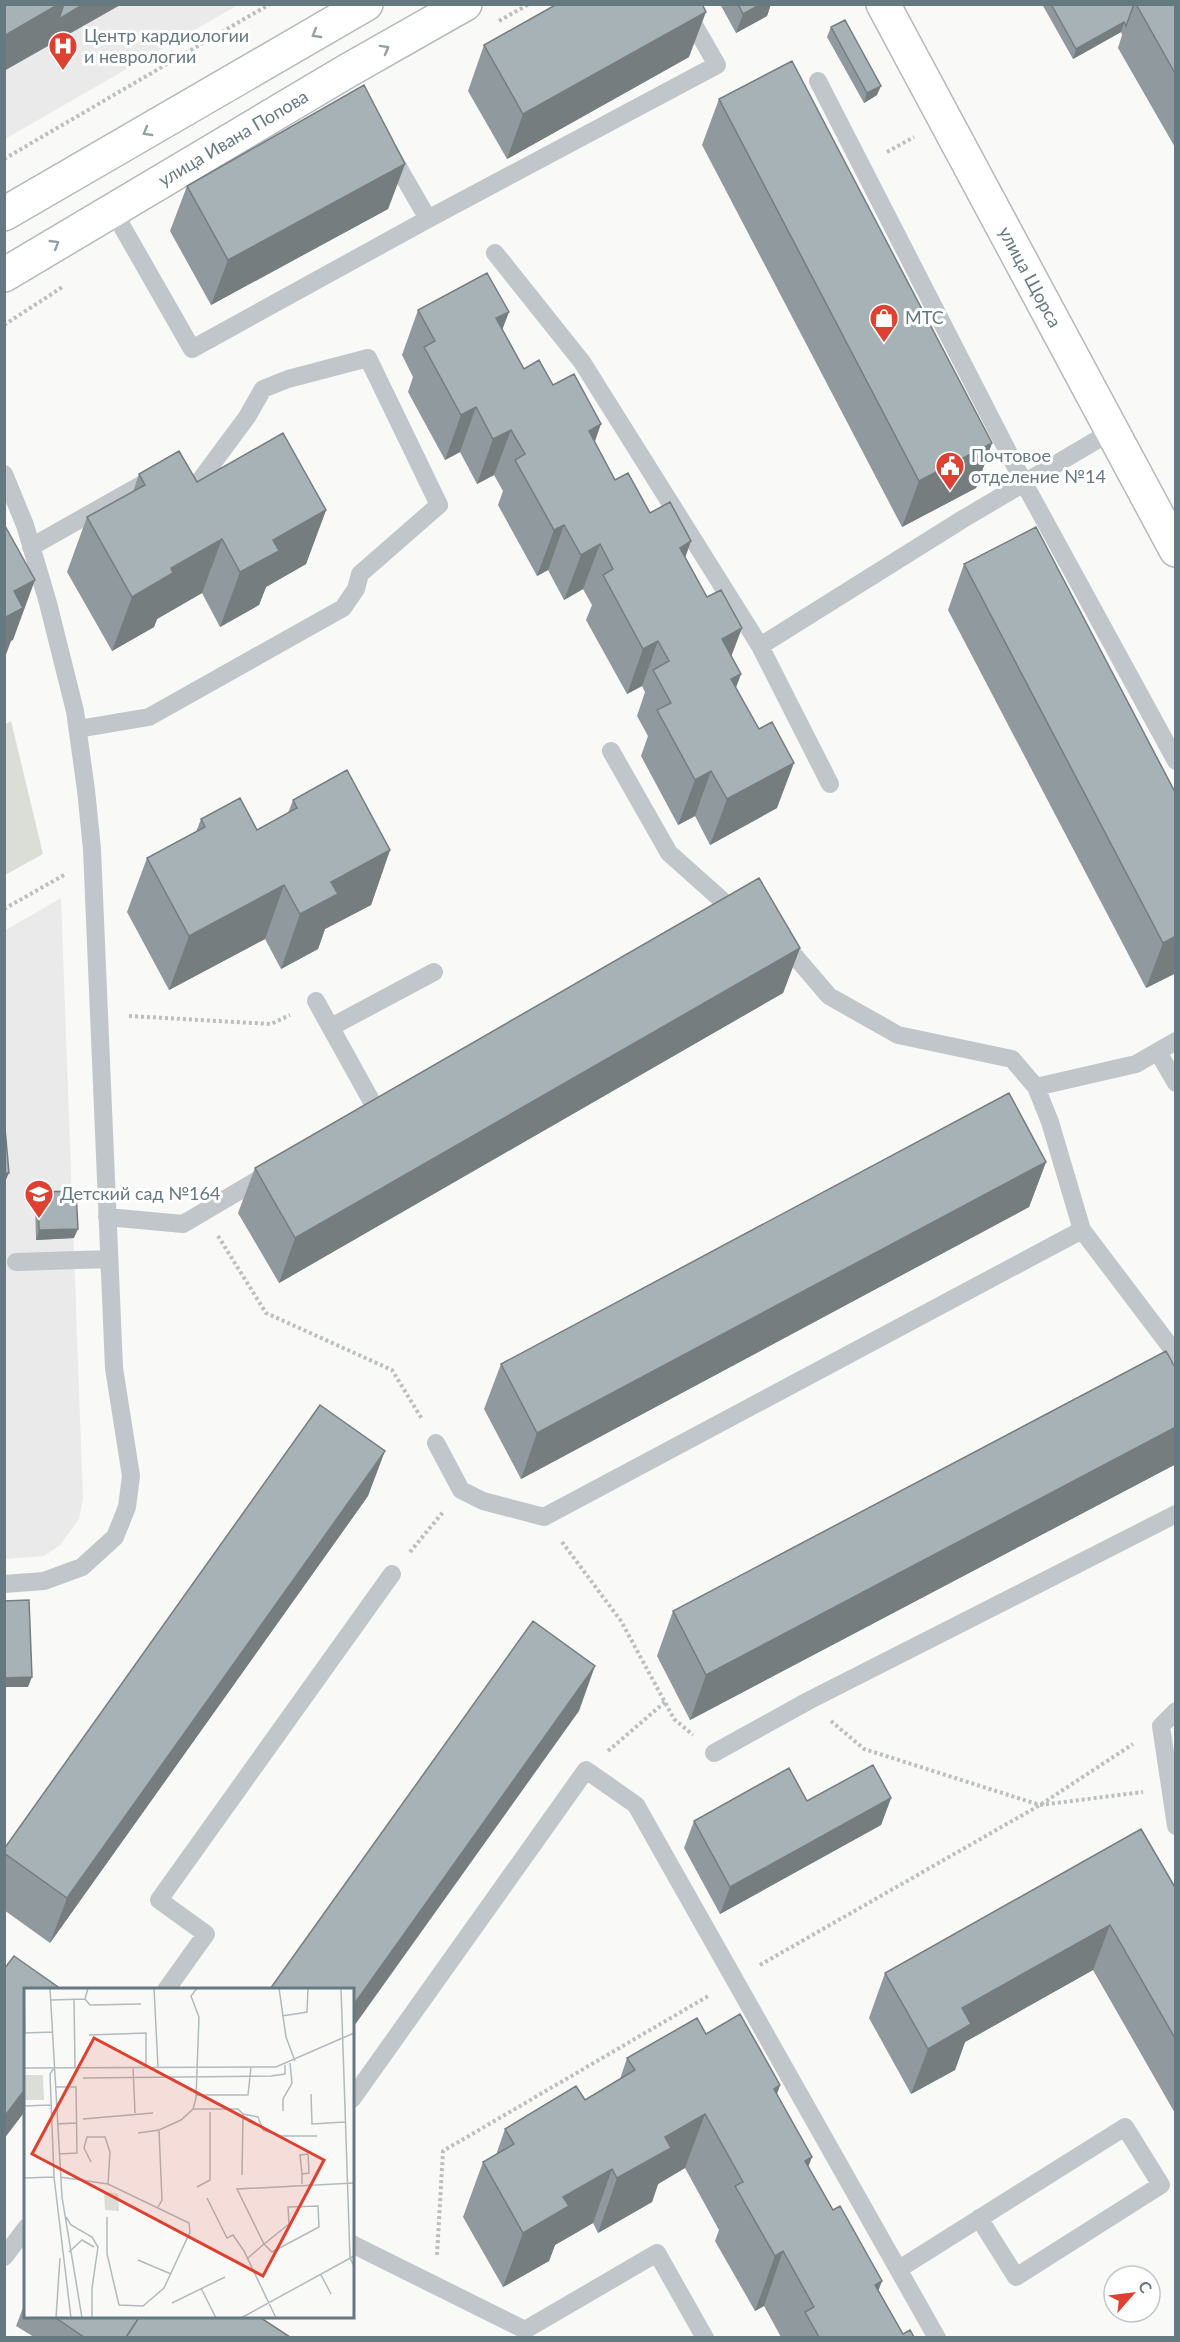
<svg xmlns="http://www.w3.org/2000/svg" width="1180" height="2342" font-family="Lato,sans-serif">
<rect width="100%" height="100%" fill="#f9f9f7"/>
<!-- built -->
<path fill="#eaeaea" d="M5,5H238L5,139Z
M61,898L83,1499L79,1519L60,1545L44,1556L5,1559L4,931Z"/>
<!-- green -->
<path fill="#daded6" d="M11,721L43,854L5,875L4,725Z"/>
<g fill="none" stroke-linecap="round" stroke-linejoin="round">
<!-- secondary casing -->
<g stroke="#b3babd" stroke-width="36">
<g id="secondary">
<path d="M4,214L366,4"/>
<path id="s1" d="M4,275L347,71L465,4"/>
</g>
</g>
<!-- primary casing -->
<g stroke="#b4babd" stroke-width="36">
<g id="primary">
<path id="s2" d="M883,4L1176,550"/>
</g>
</g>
<!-- path -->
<path stroke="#bbbfc1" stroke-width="4" stroke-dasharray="3 3" stroke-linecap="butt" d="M499,21L529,4
M887,152L914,137
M4,159L270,4
M4,325L64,286
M4,909L64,875
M129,1016L271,1024L290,1015
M218,1236L266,1313L392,1370L422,1419
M562,1542L621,1621L674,1719L693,1735
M410,1552L443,1512
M831,1721L864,1749L1040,1805L1143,1792
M608,1751L665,1702
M760,1965L1040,1805L1133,1744
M437,2255L443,2151L710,1995"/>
<!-- lane -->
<path stroke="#c0c6c9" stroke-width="18" d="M818,81L1024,483L1176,761
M390,153L428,219
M112,209L192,349L428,219L717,65L682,4
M495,253L582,362L760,646L830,784
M4,474L25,525L48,603L75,711L86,790L92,849L114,1368L131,1476L127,1507L115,1537L82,1567L44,1581L4,1584
M31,547L148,481
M760,646L963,519L1112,431
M78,729L149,717L343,608L356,589L360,574L439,505L368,358L288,379L263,389L247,417L187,498
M611,751L669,853L725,903
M781,940L829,996L898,1035L1012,1059L1036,1087L1136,1064L1176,1041
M316,1001L377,1111
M331,1027L434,972
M1158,1052L1176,1083
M1036,1087L1050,1122L1082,1230L1176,1354
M107,1217L183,1224L268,1174
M16,1262L109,1259
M436,1443L461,1490L483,1501L544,1517L1082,1230
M1176,1711L1161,1726L1176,1826
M714,1753L808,1701L1176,1514
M166,1990L206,1934L159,1900L392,1574
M352,2099L586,1770L636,1805L937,2338
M352,2244L525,2330L657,2253L705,2338
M4,2257L26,2228
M899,2269L1125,2127L1161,2185L1016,2277L979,2218"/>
<!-- secondary -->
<use href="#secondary" stroke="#fff" stroke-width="33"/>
<!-- primary -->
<use href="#primary" stroke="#fff" stroke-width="33"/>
</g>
<!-- wall -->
<path fill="#90999d" d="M720,4H771L767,16L736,33Z
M1042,4H1176V149L1118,48L1122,35L1121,32L1073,59Z
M831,27L877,95L864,103L827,37Z
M484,45L689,57L507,159L468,91Z
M719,99L992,443L976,488L902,527L702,145Z
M405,164L388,209L211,305L170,231L187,186Z
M418,310L502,329L524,369L553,385L595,442L615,480L650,513L685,558L731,657L741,674L736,687L777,808L710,845L695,816L678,825L641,756L648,736L637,716L645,692L642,686L627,694L586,620L592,605L583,589L564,600L548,570L537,576L498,505L503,491L494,475L477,484L460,452L445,460L408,392L413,377L402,355Z
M139,474L197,482L326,510L306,564L266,587L259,605L220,627L202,593L157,619L154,627L112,651L67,572L87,517L133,492Z
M964,564L1176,794V973L1146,988L948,610Z
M293,800L390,850L371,905L325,929L318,949L281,969L265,939L169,990L127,912L147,858L196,832L201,819L257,830L288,813Z
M800,948L783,993L279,1283L238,1213L255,1168Z
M1046,1162L1029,1207L521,1479L484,1409L501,1364Z
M38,1192L74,1238L36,1240L35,1202Z
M1176,1369V1464L690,1720L657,1656L673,1611Z
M368,1496L50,1943L4,1910V1849Z
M891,1798L881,1825L720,1914L684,1848L694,1821L807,1801Z
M1176,1889V2115L1093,1970L965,2042L955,2070L911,2094L869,2018L885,1973Z
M706,2034L780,2085L777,2094L809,2167L903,2334L914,2337H781L764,2306L755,2311L715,2241L719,2230L685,2168L658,2184L652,2202L598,2233L593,2223L555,2245L549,2261L503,2287L463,2217L483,2162L496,2155L505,2129L585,2100L620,2079L627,2058Z
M26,2300V2316H258L290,2337H34L16,2326Z"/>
<!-- shaded-wall -->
<path fill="#757d7f" d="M59,4H122L4,71V36Z
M761,4H771L767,16L736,33L743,14Z
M706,12L689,57L507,159L523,114Z
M1124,22L1121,32L1073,59L1076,49Z
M881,86L877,95L864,103L867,93Z
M405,164L388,209L211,305L228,260Z
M509,312L492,357L496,318Z
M476,407L460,452L445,460L461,415Z
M601,424L585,470L589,431Z
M511,430L494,475L477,484L493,439Z
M992,443L976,488L902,527L919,481Z
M326,510L306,564L266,587L259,605L220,627L240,572L273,540Z
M564,525L548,570L537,576L554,530Z
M222,539L202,593L157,619L154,627L112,651L132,597L171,568Z
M691,541L675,587L680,548Z
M600,544L583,589L564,600L581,555Z
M35,580L13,640L11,641L4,660V617L14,591Z
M742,628L725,673L722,639Z
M658,641L642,686L627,694L643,649Z
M741,674L724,719L731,679Z
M794,763L777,808L710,845L727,799Z
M711,771L695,816L678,825L695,780Z
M390,850L371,905L325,929L318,949L281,969L300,914L331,882Z
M284,885L265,939L169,990L189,936Z
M1176,936V973L1146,988L1163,943Z
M800,948L783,993L279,1283L295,1238Z
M1046,1162L1029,1207L521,1479L537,1433Z
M4,1173H9L4,1184Z
M78,1229L74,1238L36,1240L39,1230Z
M1176,1427V1464L690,1720L706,1675Z
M385,1451L368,1496L50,1943L67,1898Z
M595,1666L579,1711L352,2029V2007Z
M32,1677L28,1687H4V1678Z
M891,1798L881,1825L720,1914L730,1887Z
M1110,1925L1093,1970L965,2042L955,2070L911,2094L928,2049L962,2008Z
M780,2085L760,2139L774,2089Z
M26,2088V2110L4,2139V2117Z
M705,2114L685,2168L658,2184L652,2202L598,2233L617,2178L665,2137Z
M812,2157L792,2211L805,2161Z
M612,2169L593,2223L555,2245L549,2261L503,2287L523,2233L563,2197Z
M783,2251L764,2306L755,2311L775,2256Z
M882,2281L862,2335L875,2285Z"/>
<!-- building -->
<path fill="#a7b2b6" stroke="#757d7f" stroke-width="1.5" d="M4,4H59L4,36Z
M64,4H84L59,19Z
M557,4H702L706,12L523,114L484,45Z
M738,4H761L743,14Z
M1051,4H1134L1126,26L1124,22L1076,49Z
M1136,4H1176V75Z
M845,20L881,86L867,93L831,27Z
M792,61L992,443L919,481L719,99Z
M364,85L405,164L228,260L187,186Z
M487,273L509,312L496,318L524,369L539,360L553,385L574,374L601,424L589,431L615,480L628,473L650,513L670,502L691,541L680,548L707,597L721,590L742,628L722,639L741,674L731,679L759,729L772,722L794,763L727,799L711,771L695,780L657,710L671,703L653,670L669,661L658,641L643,649L603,575L613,569L600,544L581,555L564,525L554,530L515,460L525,454L511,430L493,439L476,407L461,415L424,347L435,341L418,310Z
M283,433L326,510L273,540L279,551L240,572L222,539L171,568L173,573L132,597L87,517L145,485L139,474L179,451L197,482Z
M4,524L35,580L14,591L23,608L4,618Z
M1036,527L1176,794V936L1163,943L964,564Z
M347,770L390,850L331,882L338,894L300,914L284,885L189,936L147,858L205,827L201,819L240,798L257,830L297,808L293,800Z
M759,878L800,948L295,1238L255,1168Z
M1009,1093L1046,1162L537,1433L501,1364Z
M4,1117L9,1173H4Z
M76,1191L78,1229L39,1230L38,1192Z
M1166,1351L1176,1369V1427L706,1675L673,1611Z
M320,1405L385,1451L67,1898L4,1853V1849Z
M29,1600L32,1677L4,1678V1601Z
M533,1621L595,1666L352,2007V1989H270Z
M873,1765L891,1798L730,1887L694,1821L789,1768L807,1801Z
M1141,1829L1176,1889V2040L1110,1925L962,2008L971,2024L928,2049L885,1973Z
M14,1956L61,1989H26V2088L4,2117V1969Z
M740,2014L780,2085L774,2089L812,2157L805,2161L833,2210L840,2206L882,2281L875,2285L903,2334L910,2330L914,2337H819L805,2312L814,2307L783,2251L775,2256L735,2186L743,2182L705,2114L665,2137L671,2148L617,2178L612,2169L563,2197L569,2206L523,2233L483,2162L514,2144L505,2129L576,2086L585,2100L635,2070L627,2058L697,2018L706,2034Z
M53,2316H140L126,2337H84Z
M140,2316H258L290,2337H129L127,2336Z"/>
<!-- one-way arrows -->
<defs><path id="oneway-chevron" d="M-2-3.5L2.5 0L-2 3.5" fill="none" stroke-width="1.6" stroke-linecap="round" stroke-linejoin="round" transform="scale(1.5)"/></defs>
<g stroke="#93a1a7">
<use href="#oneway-chevron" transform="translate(316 34) rotate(150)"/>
<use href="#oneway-chevron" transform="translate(385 49) rotate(-29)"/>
<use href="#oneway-chevron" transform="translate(147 132) rotate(150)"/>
<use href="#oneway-chevron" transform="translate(55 244) rotate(-31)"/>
</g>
<!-- icons -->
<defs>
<g id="hospital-pin" transform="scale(1.5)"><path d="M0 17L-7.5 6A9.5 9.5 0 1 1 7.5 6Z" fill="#de4031" stroke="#fff"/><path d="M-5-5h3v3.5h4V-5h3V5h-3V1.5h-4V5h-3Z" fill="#fff"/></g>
<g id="shop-pin" transform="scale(1.5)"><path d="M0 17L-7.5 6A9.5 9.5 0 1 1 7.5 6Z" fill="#de4031" stroke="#fff"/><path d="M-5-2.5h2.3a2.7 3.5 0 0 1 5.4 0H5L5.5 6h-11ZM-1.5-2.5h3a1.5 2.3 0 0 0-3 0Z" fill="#fff"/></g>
<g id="civic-pin" transform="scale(1.5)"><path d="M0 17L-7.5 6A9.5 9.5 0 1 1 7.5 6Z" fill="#de4031" stroke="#fff"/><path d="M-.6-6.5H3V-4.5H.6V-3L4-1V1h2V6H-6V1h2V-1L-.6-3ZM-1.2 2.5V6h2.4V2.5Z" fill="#fff"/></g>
<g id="school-pin" transform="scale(1.5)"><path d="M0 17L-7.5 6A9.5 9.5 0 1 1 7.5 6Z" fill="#de4031" stroke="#fff"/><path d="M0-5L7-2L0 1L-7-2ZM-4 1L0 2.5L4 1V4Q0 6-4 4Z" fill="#fff"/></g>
</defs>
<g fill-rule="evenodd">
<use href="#hospital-pin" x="63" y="46"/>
<use href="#shop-pin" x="884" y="318"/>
<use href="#civic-pin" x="950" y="466"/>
<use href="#school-pin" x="39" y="1194"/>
</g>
<g text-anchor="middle" stroke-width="6" stroke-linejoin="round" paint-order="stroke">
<!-- poi labels -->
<g font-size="18" fill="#657981" stroke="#fff" text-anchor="start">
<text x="84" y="42">Центр кардиологии<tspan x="84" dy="21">и неврологии</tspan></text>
<text x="905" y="324">МТС</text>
<text x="971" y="462">Почтовое<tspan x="971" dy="21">отделение №14</tspan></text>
<text x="60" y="1200">Детский сад №164</text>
</g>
<!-- street labels -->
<g font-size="18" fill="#657981" stroke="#fff">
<text dy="6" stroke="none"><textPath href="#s1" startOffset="267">улица Ивана Попова</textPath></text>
<text dy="6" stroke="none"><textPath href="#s2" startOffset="310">улица Щорса</textPath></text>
</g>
</g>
<!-- overview -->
<g transform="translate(24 1988)">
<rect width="330" height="330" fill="#f9f9f7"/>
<path d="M0,87H19L20,112H0ZM80,203L94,206L95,223L81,222Z" fill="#daded6"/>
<path fill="none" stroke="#b1babd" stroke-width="1.5" d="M26,0L38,209L58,330M130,0L134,79M255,0L262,49L271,73M317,0L326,270L330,278M0,10L1,45L29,44M50,11L51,79M61,11L66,17L117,16M27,12L61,11L64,0M258,28L283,24L284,0M65,47L122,45V79M109,79L111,125M0,80L252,79L330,45M30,80L26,86L30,189L47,330M59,90L247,88L261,86V77M32,99H52L53,165L35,166M287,106L288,136L321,134M172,107H224L227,79M0,118L27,117M169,121H214L219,126L218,187M259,123V111L268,95L266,75M219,126L234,129L239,142L256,148H293M59,131L129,125M33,136L52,135M114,145L135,142M67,174L60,160L63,149H81L86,164L84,196M278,186L285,185L284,166L276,167L278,186V196M36,189L84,196L165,235L166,244L140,300L119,318L95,317L83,266V229M0,190L30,189M173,199L186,192V124M183,210L203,250L209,247L220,263L252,330M134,219L138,212L135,142L157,132L169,121L172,110L175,29L167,8L173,0M42,229L47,237L68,249L74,259L68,300V330M45,264L58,252L70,259M224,270L240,256L248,264L295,239L294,218L264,219L265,236L240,256L213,201L330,195M114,272L147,286M297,287L307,306M177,300L192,330M148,315L201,289M32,330L36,270M217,330L330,268"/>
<path fill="#de4031" fill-opacity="0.15" stroke="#de4031" stroke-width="3" d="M70,50L300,172L239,288L8,166Z"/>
<rect width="330" height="330" fill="none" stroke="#657981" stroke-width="3"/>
</g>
<!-- border -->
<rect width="1180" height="2342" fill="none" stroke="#657981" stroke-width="12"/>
<!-- north arrow -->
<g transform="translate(1132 2294) rotate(62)"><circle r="28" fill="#ffffff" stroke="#c1c9cd" stroke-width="1.5"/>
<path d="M0-4.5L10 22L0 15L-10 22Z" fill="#de4031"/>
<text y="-9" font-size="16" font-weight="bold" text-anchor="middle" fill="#657981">С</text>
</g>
</svg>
